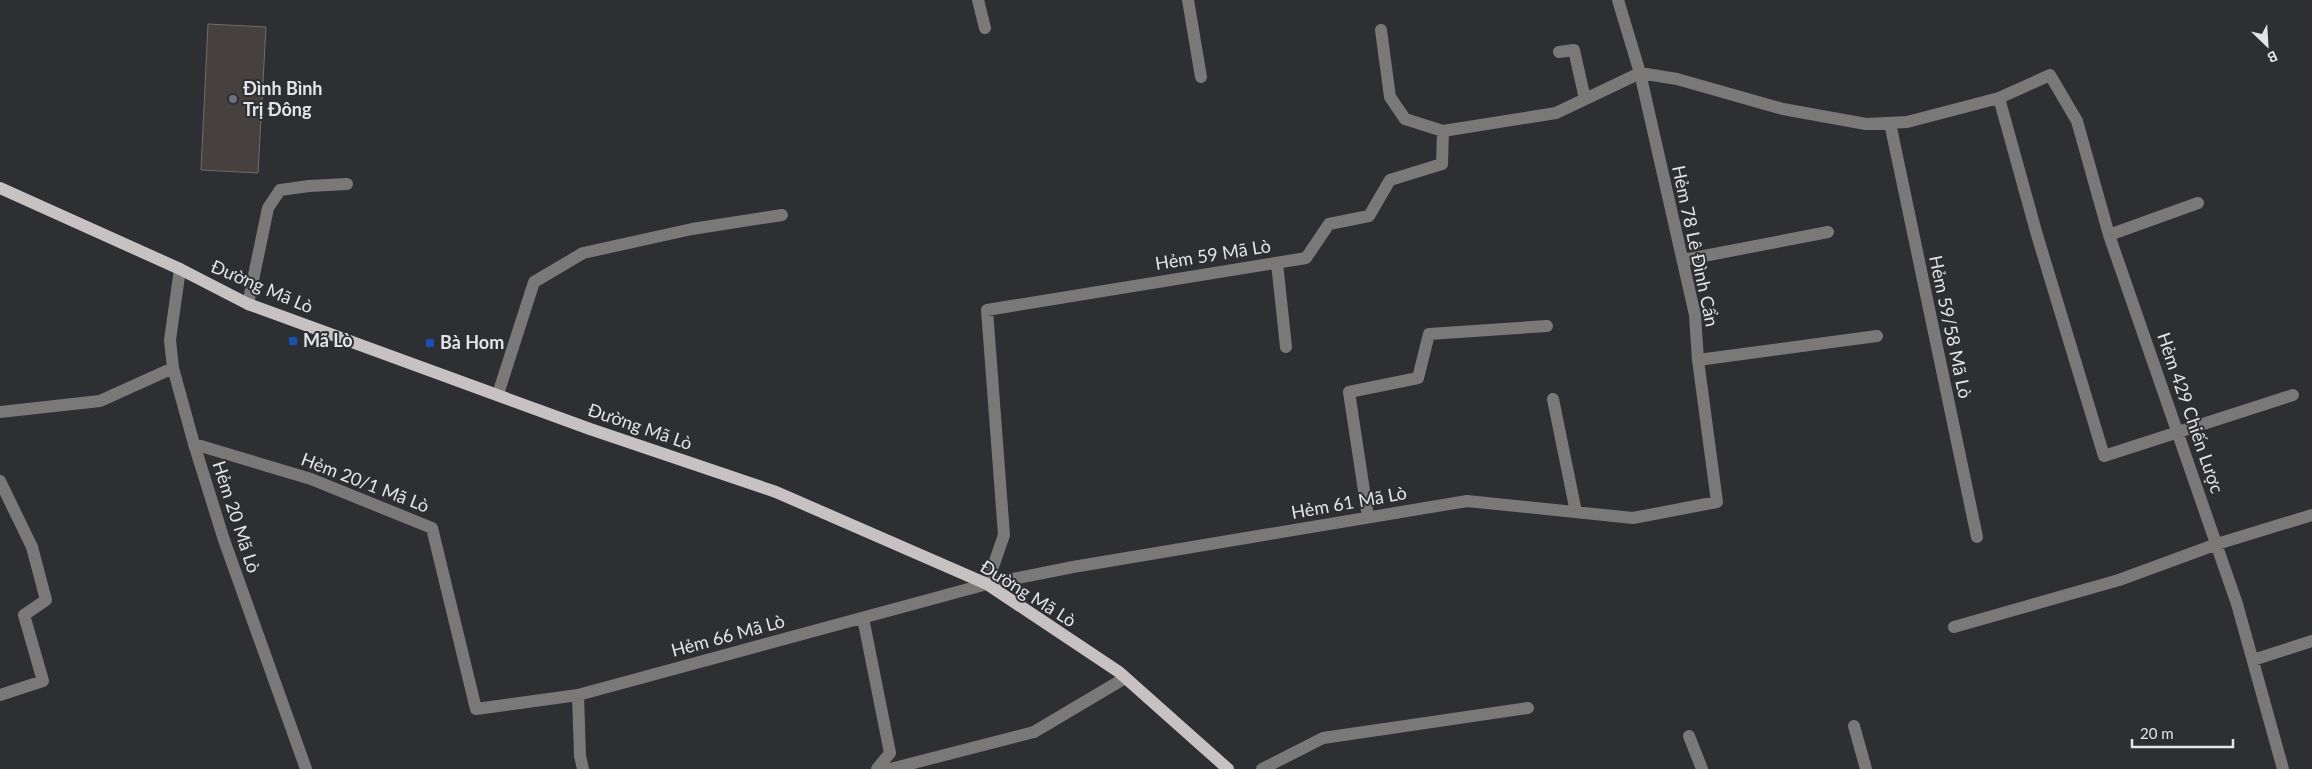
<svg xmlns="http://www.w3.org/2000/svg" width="2312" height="769" font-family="Lato,sans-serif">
<rect width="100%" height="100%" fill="#2d2f33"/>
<!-- building -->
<path fill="#46403e" stroke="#726c69" d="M208,24L266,27L258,173L201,170Z"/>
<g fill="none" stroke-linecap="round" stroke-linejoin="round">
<!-- minor -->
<path stroke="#7b7878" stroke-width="12" d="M978,0L985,28
M1188,0L1201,77
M1381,30L1390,97L1405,119L1443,131
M1559,52L1574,50L1585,99
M1999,98L2037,235L2104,456L2293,395
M1890,123L1977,537
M2109,235L2198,203
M1683,260L1828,232
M1277,263L1286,347
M180,269L170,340L173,368L194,444L224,540L306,769
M248,304L268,208L280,190L309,186L347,184
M1698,360L1877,336
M498,394L534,282L583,253L692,229L782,215
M1553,399L1576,512
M0,412L100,401L173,368
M194,444L311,479L432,528L476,709L578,695L987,584L1073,567L1467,501L1633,518L1717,502L1698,360L1695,315L1640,73L1618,0
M0,481L32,547L46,600L24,615L43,681L0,695
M1368,517L1349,392L1418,378L1429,334L1547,326
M987,584L1004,535L987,310L1306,258L1329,224L1369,216L1390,180L1442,164L1443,131L1556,113L1640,73L1677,79L1783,109L1866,124L1907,122L1999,98L2050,75L2077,121L2109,235L2237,604L2283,769
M863,618L890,753L877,769
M1954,627L2119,580L2217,544L2312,515
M2253,660L2312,641
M578,695L580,756L583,769
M1854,726L1866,769
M1689,736L1702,769
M890,769L1034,732L1125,678
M1262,769L1323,738L1528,708"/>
<!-- major -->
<path stroke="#c7c1c1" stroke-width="12" d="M0,188L180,269L248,304L590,429L776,492L987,584L1119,672L1228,769"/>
</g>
<!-- markers -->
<circle fill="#6b7280" stroke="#2d2f33" stroke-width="2" cx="233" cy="99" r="5"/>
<g fill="#1a4fb4" stroke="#2d2f33" stroke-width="2">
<rect x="288" y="336" width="10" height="10" rx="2.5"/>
<rect x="425" y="338" width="10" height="10" rx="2.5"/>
</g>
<g text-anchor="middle" stroke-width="4" stroke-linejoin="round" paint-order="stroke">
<!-- poi labels -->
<g font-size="18" font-weight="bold" fill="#e3e4e7" stroke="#2d2f33" text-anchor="start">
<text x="243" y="95">Đình Bình<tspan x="243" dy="21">Trị Đông</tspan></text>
<text x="303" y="347">Mã Lò</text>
<text x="440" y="349">Bà Hom</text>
</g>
<!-- street labels -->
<g font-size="18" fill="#e3e4e7" stroke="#2d2f33">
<text transform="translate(1695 246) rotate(78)" y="6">Hẻm 78 Lê Đình Cẩn</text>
<text transform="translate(1213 255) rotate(-9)" y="6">Hẻm 59 Mã Lò</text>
<text transform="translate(262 287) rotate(23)" y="6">Đường Mã Lò</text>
<text transform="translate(1950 327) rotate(78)" y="6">Hẻm 59/58 Mã Lò</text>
<text transform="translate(2190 413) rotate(71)" y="6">Hẻm 429 Chiến Lược</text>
<text transform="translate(640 427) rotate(19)" y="6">Đường Mã Lò</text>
<text transform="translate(365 483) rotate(21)" y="6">Hẻm 20/1 Mã Lò</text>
<text transform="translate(1349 503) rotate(-10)" y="6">Hẻm 61 Mã Lò</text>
<text transform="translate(236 517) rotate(72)" y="6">Hẻm 20 Mã Lò</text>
<text transform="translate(1028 594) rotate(32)" y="6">Đường Mã Lò</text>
<text transform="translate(728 636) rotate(-15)" y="6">Hẻm 66 Mã Lò</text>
</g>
</g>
<!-- north arrow -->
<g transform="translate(2267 45) rotate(155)" stroke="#2d2f33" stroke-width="4" paint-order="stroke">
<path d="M0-4L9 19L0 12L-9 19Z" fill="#e3e4e7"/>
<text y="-8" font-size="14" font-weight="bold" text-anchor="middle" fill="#e3e4e7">B</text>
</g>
<!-- scale -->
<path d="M2132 739v8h101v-8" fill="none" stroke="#e3e4e7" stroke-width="2.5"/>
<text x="2140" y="739" font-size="15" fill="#e3e4e7" stroke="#2d2f33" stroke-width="4" paint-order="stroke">20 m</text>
</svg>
